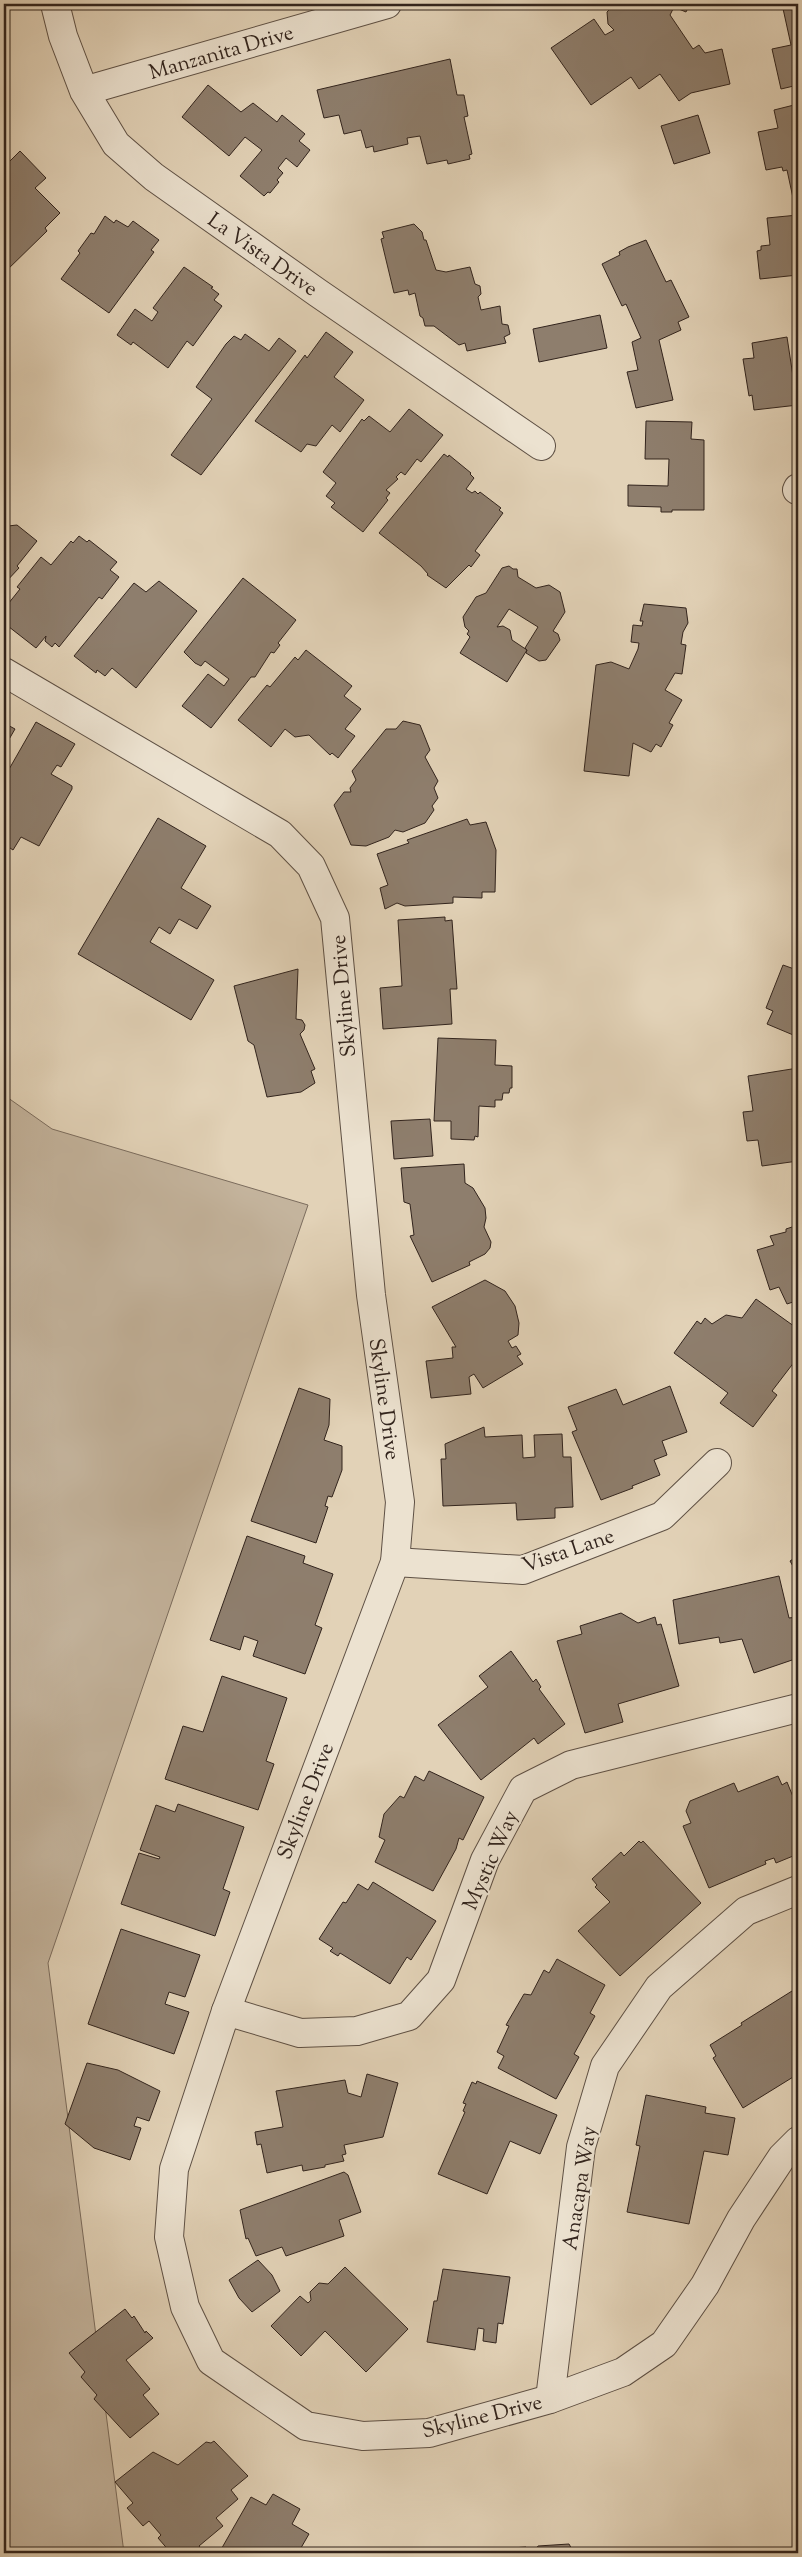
<svg xmlns="http://www.w3.org/2000/svg" width="802" height="2557" font-family="'Sorts Mill Goudy',serif">
<rect width="100%" height="100%" fill="#e2d2b7"/>
<filter id="stains"><feTurbulence type="fractalNoise" baseFrequency=".004" numOctaves="4"/><feColorMatrix values="0 0 0 0 .2 0 0 0 0 .09 0 0 0 0 .02 0 0 0 .5 -.17"/></filter>
<radialGradient id="worn" r=".72"><stop offset=".6" stop-color="#630" stop-opacity="0"/><stop offset="1" stop-color="#630" stop-opacity=".3"/></radialGradient>
<!-- green -->
<path fill="#c4b49d" stroke="#7b6c5d" d="M4,1095L52,1129L308,1205L48,1963L124,2553H4Z"/>
<!-- building -->
<path fill="#8e7e6d" stroke="#32241d" fill-rule="evenodd" d="M620,4H690L686,12L674,7L670,15L693,49L699,45L705,53L722,49L730,84L691,93L679,101L660,74L639,89L631,77L591,105L551,48L594,19L605,35L614,30L608,24L607,12L613,6Z
M782,4H798V85L781,89L772,49L791,45Z
M450,59L457,95H464L468,116L464,117L472,154L469,155L470,159L448,164L447,160L427,164L420,136L407,138L408,144L374,152L373,146L366,148L361,130L344,134L339,115L324,118L317,90Z
M208,85L241,112L253,103L277,122L282,115L305,134L299,141L310,150L297,167L286,158L278,168L283,173L277,180L279,182L270,193L268,192L264,196L240,176L262,150L245,137L229,156L182,117Z
M798,104V197L793,198L787,170L783,171L782,167L766,170L758,132L778,128L774,110Z
M698,115L710,153L674,164L661,126Z
M20,151L46,178L35,188L60,213L45,228L47,231L4,273V167Z
M798,215V275L760,279L757,251L761,250V246L770,245L767,218Z
M105,216L114,223L116,220L128,227L133,221L159,240L151,250L154,252L109,313L61,279L80,253L78,251L91,233L94,234Z
M414,224L422,232L424,240H426L436,270L446,272L470,267L475,284L480,286L481,294L478,297L481,310L500,306L502,324L508,325L510,334L504,337L506,343L467,351L465,343L459,345L434,326H425L423,318L420,316L415,293L409,295L408,290L394,293L381,239L384,238L382,232Z
M646,240L666,282L671,280L689,317L678,322L681,330L659,340L673,400L636,408L627,372L638,370L632,342L641,338L626,304L622,306L602,264L620,255L619,252L628,247Z
M184,267L213,287L211,288L219,294L214,300L222,306L193,346L187,341L168,368L133,342L131,345L117,335L135,309L152,321L158,312L153,308Z
M600,315L607,348L539,362L533,329Z
M326,332L353,352L334,377L364,400L340,432L332,425L316,446L307,444L301,452L255,421L305,355L307,358Z
M245,334L269,351L279,338L296,351L201,475L171,455L212,399L196,387L226,344L234,336L241,340Z
M787,337L794,383H798V405L754,410L752,395L749,396L743,359L754,358L752,343Z
M409,409L443,435L421,462L417,459L405,475L401,472L396,477L398,479L386,490L390,493L386,498L388,500L363,532L331,507L335,503L326,496L336,483L323,472L362,419L364,421L369,416L390,432Z
M646,421L692,422L691,439L704,440V510H672V512H661V507L628,506V485L668,486L669,459H645Z
M444,454L448,457L449,455L471,473L470,474L474,478L466,489L472,493L475,491L478,494L480,492L501,508L499,510L503,513L475,551L480,555L471,567L469,565L446,588L427,575L428,574L421,566L379,533Z
M4,523L8,526L17,525L37,541L17,566L19,568L4,584Z
M79,536L87,542L89,540L117,562L110,570L119,577L102,599L99,597L59,647L55,643L52,647L45,641L46,636L36,648L4,623V609L20,589L17,587L41,557L51,565L71,541L73,543Z
M509,566L513,569H517L518,577L536,588L549,585L560,592L565,612L553,631L558,634L560,640L546,660L539,661L526,653L527,650L507,682L460,653L470,637L467,634L469,631L465,627L463,617L476,597L486,593L502,568ZM509,609L538,627L525,648L527,650L512,640L510,630L503,626L497,627Z
M243,578L296,620L278,643L280,645L274,653L271,652L255,677H251L211,728L182,706L208,674L224,686L229,679L205,661L201,666L195,663L184,652Z
M159,581L197,611L136,688L112,668L105,676L97,670L96,673L74,656L134,583L146,592Z
M644,604L686,608L688,623L683,632L681,644L686,645L682,674L675,673L665,690L682,700L669,723L673,725L661,747L656,744L651,752L633,743L629,776L584,771L596,665L611,662L629,669L638,649L639,643L631,642L633,625L642,626L643,621H640Z
M306,650L352,686L344,696L361,709L345,729L355,736L338,758L332,753L330,755L309,735L295,737L285,729L271,747L238,720L267,685L270,687L295,657L298,660Z
M403,721L420,725L430,750L425,757L438,781L434,788L438,798L432,806L434,810L425,823L403,832L395,830L389,837L366,846L351,845L334,805L344,792H351L350,788L356,780L352,771L386,729H396Z
M36,722L75,744L61,767L57,765L51,774L72,786V789L39,846L21,837L13,850L4,844V778Z
M4,723L15,729L4,748Z
M158,818L206,846L181,888L211,906L197,929L179,919L170,934L159,927L150,942L214,980L191,1020L78,954Z
M467,819L470,825L486,822L496,850L495,892H482V898L453,897V903L405,906L397,903L385,909L380,888L388,885L377,854L409,843L407,840Z
M445,917V921L452,920L457,989H450L452,1024L383,1029L380,988L402,986L398,920Z
M783,965L797,970L798,968V1037L767,1024L773,1011L766,1008Z
M298,969L296,1019L302,1020L305,1025L304,1030L300,1034L315,1069L311,1071L315,1083L301,1092L267,1097L254,1045L248,1041L234,986Z
M438,1038L496,1040L495,1065L512,1066V1088H510L509,1093H503L502,1100H495V1107L479,1106L478,1137L475,1136L474,1140L451,1139V1121H434Z
M798,1068V1161L762,1166L758,1140L747,1141L743,1112L753,1111L748,1076Z
M430,1119L433,1156L394,1159L391,1121Z
M464,1164L465,1183L473,1188L485,1208L486,1218L484,1227L491,1242L490,1248L485,1254L469,1262L470,1265L432,1282L410,1236L414,1235L410,1204L404,1202L401,1168Z
M798,1225V1309L795,1310L793,1302L787,1304L779,1287L770,1290L757,1250L774,1245L770,1236L786,1232V1229Z
M485,1280L505,1291L515,1306L519,1323L518,1335L508,1341L512,1348L516,1346L521,1354L517,1356L523,1364L483,1388L474,1374L469,1377L471,1394L431,1398L426,1361L453,1358L452,1347H456L432,1307Z
M756,1299L798,1329V1357L772,1391L777,1395L753,1427L720,1403L728,1393L674,1353L697,1321L701,1324L705,1318L712,1324L726,1315L742,1318Z
M670,1386L687,1432L662,1441L667,1455L654,1460L660,1475L632,1486L633,1488L601,1500L572,1432L577,1430L568,1407L616,1389L623,1405Z
M299,1388L330,1399L329,1425L324,1440L342,1446V1470L332,1497L328,1496L325,1506L328,1507L316,1543L251,1521Z
M484,1427L485,1437L522,1435L523,1458L535,1457L534,1435L562,1434L563,1457H571L573,1507L555,1508V1518L517,1520L516,1503L443,1506L441,1459H446L445,1444Z
M247,1536L305,1556L303,1563L333,1574L315,1625L322,1628L305,1674L253,1656L258,1641L244,1636L240,1650L210,1640Z
M798,1556V1575L790,1561Z
M779,1576L789,1618L797,1617L798,1658L754,1673L742,1639L720,1643L719,1637L679,1644L673,1600Z
M621,1613L638,1623L655,1617L657,1625L661,1624L679,1686L618,1704L623,1722L585,1733L557,1641L582,1634L580,1626Z
M511,1651L533,1682L536,1679L541,1687L539,1689L565,1724L538,1744L534,1738L481,1780L438,1725L488,1687L479,1676Z
M222,1676L287,1698L266,1761L274,1764L258,1810L165,1779L183,1726L203,1732Z
M429,1771L484,1797L463,1840L459,1838L456,1849L433,1891L375,1862L385,1840L379,1837L384,1814L400,1796L404,1798L415,1776L424,1781Z
M778,1776L782,1785L787,1782L798,1809V1854L776,1863L774,1858L765,1861L766,1864L709,1888L683,1826L691,1823L686,1811L690,1801L734,1783L738,1792Z
M178,1804L244,1827L223,1889L230,1892L215,1936L121,1904L139,1853L159,1859L160,1857L140,1850L156,1805L175,1812Z
M639,1841L641,1843L643,1841L701,1903L620,1976L578,1931L610,1902L595,1887L597,1885L592,1879L621,1852L624,1856Z
M373,1882L436,1921L411,1960L407,1957L390,1984L340,1953L338,1956L330,1951L333,1948L319,1939L343,1902L346,1903L358,1884L368,1890Z
M121,1929L200,1955L185,1997L169,1992L165,2004L189,2012L174,2054L88,2024Z
M557,1959L605,1985L590,2013L595,2016L574,2054L579,2057L556,2099L498,2068L504,2056L497,2052L509,2026L506,2025L524,1994L531,1995L544,1970L549,1973Z
M792,1991L798,2001V2074L743,2108L713,2058L716,2056L710,2045L742,2025L741,2023Z
M87,2063L118,2070L160,2091L149,2121L137,2117L134,2126L141,2128L130,2160L94,2148L65,2124Z
M367,2074L398,2083L383,2137L344,2145L346,2154L342,2155L344,2161L325,2165V2167L303,2171L302,2165L267,2173L261,2144L257,2145L255,2132L283,2127L276,2091L345,2080L348,2093L361,2097Z
M477,2081L557,2115L540,2154L510,2141L487,2194L438,2174L465,2112L463,2111L466,2104L463,2103L472,2082L476,2084Z
M646,2095L706,2107L705,2113L735,2118L728,2155L704,2151L689,2224L627,2212L640,2146L636,2145Z
M344,2172L348,2175L361,2212L339,2220L344,2236L286,2256L282,2247L256,2256L248,2238L246,2239L240,2210Z
M258,2260L272,2275L280,2291L252,2312L239,2298L229,2280Z
M345,2267L408,2329L366,2372L325,2331L301,2356L271,2326L300,2296L308,2303L311,2300L310,2292L319,2283L328,2284Z
M443,2269L510,2277L503,2324L498,2323L496,2343L483,2341L484,2329L478,2328L475,2350L427,2342L434,2301H437Z
M125,2309L132,2318L134,2316L145,2333L146,2331L153,2338L126,2360L150,2389L143,2395L159,2414L130,2438L94,2399L97,2395L81,2377L85,2372L69,2353Z
M214,2441L248,2476L231,2490L238,2499L216,2518L223,2526L199,2546L205,2553H171L158,2538L161,2535L149,2521L143,2526L127,2508L133,2503L115,2482L153,2452L178,2465L206,2442L211,2443Z
M273,2494L300,2509L292,2524L309,2534L298,2553H219L251,2497L266,2505Z
M569,2544L574,2553H533L538,2546Z
M526,2547L532,2553H479L482,2550Z"/>
<g fill="none" stroke-linecap="round" stroke-linejoin="round">
<!-- minor casing -->
<g stroke="#5e5044" stroke-width="30">
<path id="minor" d="M55,4L63,36L84,91L116,144L154,177L318,293L541,446
M84,91L387,4
M797,490L798,488
M395,1562L523,1570L662,1516L717,1463
M226,2011L300,2033L357,2031L409,2016L441,1980L485,1860L523,1789L571,1765L798,1708
M550,2399L581,2147L605,2066L659,1987L746,1911L798,1890"/>
</g>
<!-- tertiary casing -->
<g stroke="#5e5044" stroke-width="30">
<path id="tertiary" d="M4,672L280,834L311,866L335,918L371,1295L400,1502L395,1562L226,2011L174,2169L169,2237L185,2307L211,2361L306,2426L363,2436L429,2433L550,2399L623,2372L664,2344L705,2285L741,2219L782,2157L798,2141"/>
</g>
<!-- minor -->
<use href="#minor" stroke="#ece2d0" stroke-width="28"/>
<!-- tertiary -->
<use href="#tertiary" stroke="#ece2d0" stroke-width="28"/>
</g>
<g text-anchor="middle" stroke-width="4.5" stroke-linejoin="round" paint-order="stroke">
<!-- street labels -->
<g font-size="21" fill="#32241d" stroke="#ece2d0">
<text transform="translate(221 52) rotate(-16)" y="7">Manzanita Drive</text>
<text transform="translate(263 254) rotate(35)" y="7">La Vista Drive</text>
<text transform="translate(343 996) rotate(-95)" y="7">Skyline Drive</text>
<text transform="translate(385 1399) rotate(82)" y="7">Skyline Drive</text>
<text transform="translate(568 1550) rotate(-19)" y="7">Vista Lane</text>
<text transform="translate(305 1801) rotate(-69)" y="7">Skyline Drive</text>
<text transform="translate(490 1860) rotate(-66)" y="7">Mystic Way</text>
<text transform="translate(579 2188) rotate(-81)" y="7">Anacapa Way</text>
<text transform="translate(482 2416) rotate(-14)" y="7">Skyline Drive</text>
</g>
</g>
<!-- margin -->
<rect width="802" height="2557" fill="none" stroke="#e2d2b7" stroke-width="20"/>
<rect x="5" y="5" width="792" height="2547" fill="none" stroke="#32241d" stroke-width="2.5"/>
<rect x="10" y="10" width="782" height="2537" fill="none" stroke="#32241d"/>
<rect width="100%" height="100%" filter="url(#stains)"/>
<rect width="100%" height="100%" fill="url(#worn)"/>
</svg>
